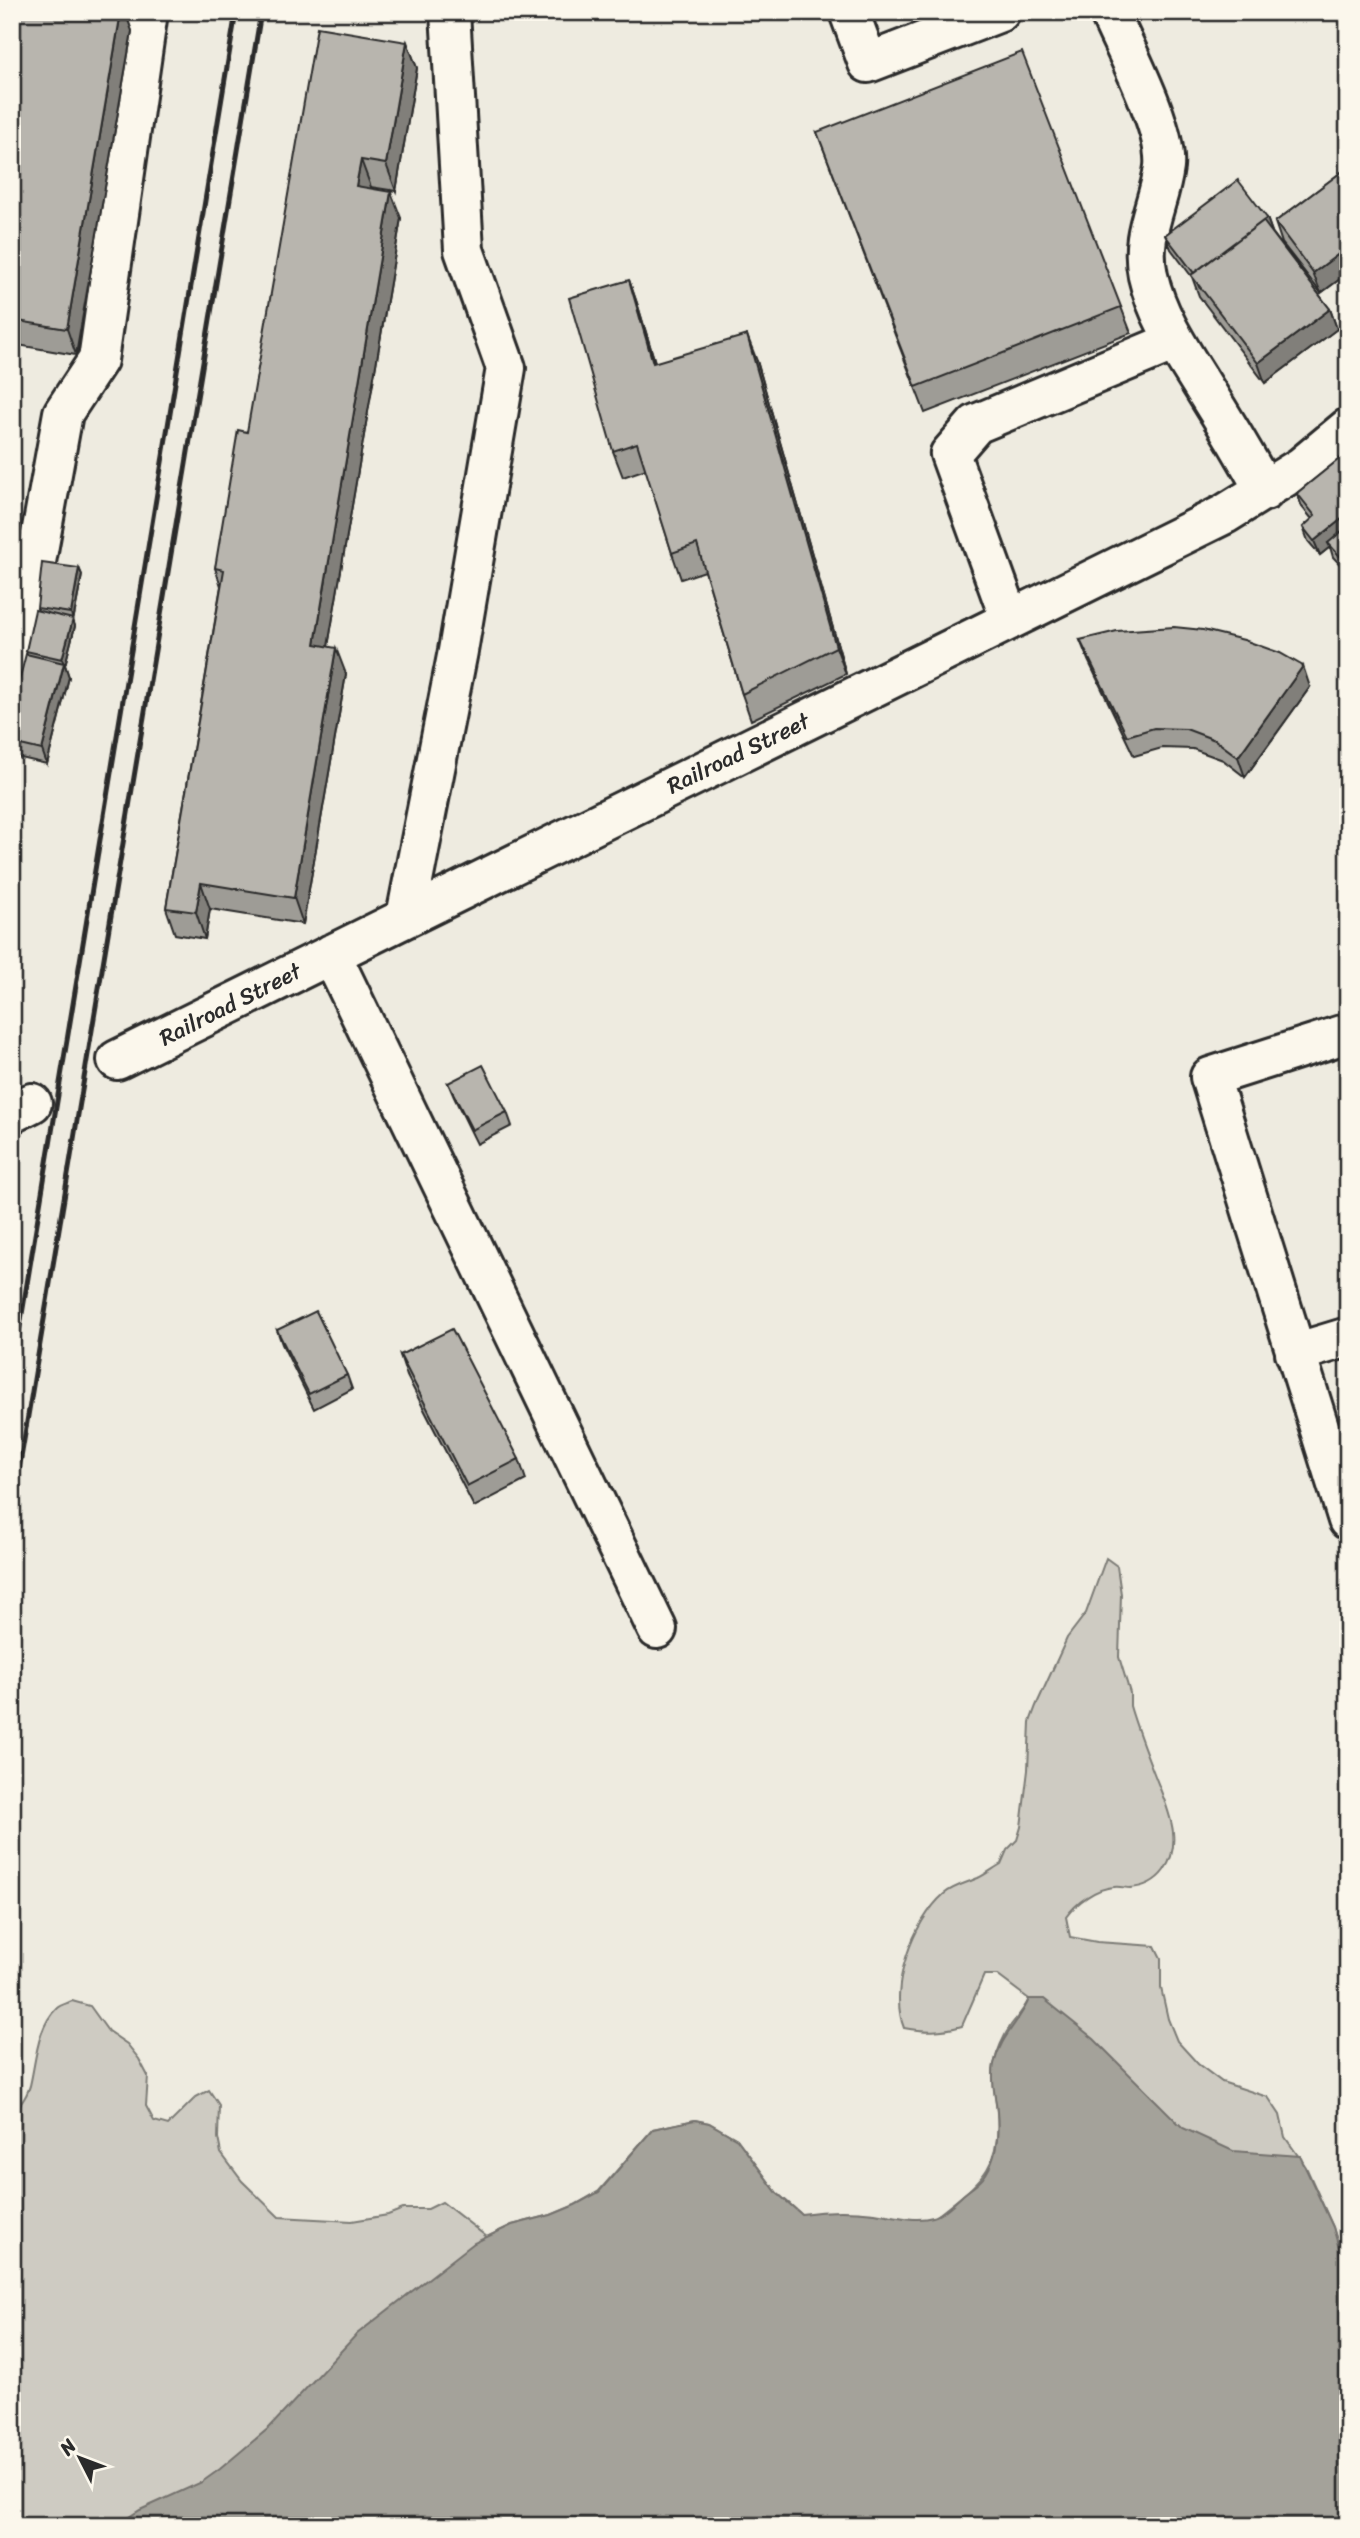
<svg xmlns="http://www.w3.org/2000/svg" width="1360" height="2538" font-family="Sriracha,sans-serif">
<rect width="100%" height="100%" fill="#eeebe0"/>
<filter id="ink" filterUnits="userSpaceOnUse"><feTurbulence type="fractalNoise" baseFrequency=".0143" numOctaves="2"/><feDisplacementMap in="SourceGraphic" scale="14" xChannelSelector="R" yChannelSelector="G"/><feConvolveMatrix kernelMatrix="1 2 1 2 8 2 1 2 1" color-interpolation-filters="sRGB"/></filter>
<g filter="url(#ink)">
<!-- green -->
<path fill="#cecbc2" stroke="#7c7b76" stroke-width="2" d="M1106,1558L1117,1566L1121,1594L1119,1657L1130,1693V1706C1137,1730 1146,1753 1155,1776C1162,1794 1171,1814 1173,1832C1176,1862 1160,1886 1130,1888C1125,1888 1119,1886 1114,1887C1096,1888 1076,1903 1066,1917L1070,1937L1097,1942L1155,1946L1161,1958V1988L1168,2019L1177,2041L1198,2064L1222,2082L1268,2097L1280,2115L1285,2137L1306,2167L1333,2227L1348,2280V2526L936,2217C976,2184 1002,2172 997,2113C996,2096 991,2082 994,2065C997,2051 1003,2037 1011,2025C1018,2016 1024,2010 1029,1999L997,1975H984L962,2026C940,2032 926,2032 904,2028C888,1989 913,1921 944,1894C953,1886 967,1883 978,1878C986,1874 994,1868 1001,1864L1007,1850L1017,1840L1021,1827L1028,1770L1030,1722L1036,1706L1067,1638L1086,1613Z
M72,2001L90,2006L108,2031L127,2044L139,2059L148,2076L146,2106L154,2121L168,2125L196,2097L209,2090L219,2105L218,2138L221,2153L242,2181L279,2217L352,2221L388,2215L403,2209H428L442,2202L487,2237L512,2225L551,2215L575,2205L599,2191L653,2129L695,2120L709,2123L737,2139L777,2193L801,2214L324,2526H12V2115C20,2105 29,2094 31,2081C36,2058 38,2026 57,2008C60,2005 68,2003 72,2001Z"/>
<!-- water -->
<path fill="#a4a29a" stroke="#74726e" stroke-width="2" d="M1029,1999H1044L1094,2039L1183,2128L1233,2151L1300,2156L1333,2227L1348,2280V2526H115L140,2510L202,2482L220,2469L270,2427L357,2334L474,2243L512,2225L551,2215L575,2205L599,2192L653,2129L695,2120L709,2123L737,2139L777,2193L801,2214C827,2210 850,2210 875,2213C895,2216 914,2222 933,2217C943,2215 955,2202 963,2195C969,2190 978,2184 983,2178C997,2160 999,2133 997,2111C995,2095 991,2080 994,2064C1001,2035 1019,2023 1029,1999Z"/>
<g fill="none" stroke-linecap="round" stroke-linejoin="round">
<!-- minor casing -->
<g stroke="#2b2b2b" stroke-width="44">
<path id="minor" d="M849,12L868,63L1000,12
M1109,12C1125,49 1168,129 1164,167C1159,206 1139,233 1148,276C1157,316 1181,351 1202,385C1224,420 1245,455 1265,491
M1010,619L950,454L976,424L1175,341
M12,694L63,413L98,360L148,12
M406,917L458,651L506,368L464,250L450,12
M331,954L657,1629
M1348,1033L1210,1077L1348,1520
M117,1060L1225,514L1301,467L1348,428
M12,1113L32,1103
M1295,1353L1348,1337"/>
</g>
<!-- minor -->
<use href="#minor" stroke="#fbf7ec" stroke-width="38"/>
<!-- rail -->
<path stroke="#2b2b2b" stroke-width="5" d="M12,1375L236,12
M12,1512L261,12"/>
</g>
<!-- wall -->
<path fill="#9e9c96" stroke="#2b2b2b" stroke-width="2" d="M12,12H125L132,31L76,355L12,344Z
M407,42L417,68L396,191L371,187L370,188L401,218L328,646L346,674L303,924L210,909L205,939L175,934L166,908L221,586L215,568L247,432Z
M817,132L1121,307L1131,333L925,413Z
M1348,167V273L1321,293L1282,243L1275,222Z
M1267,218L1272,232L1330,309L1337,329L1265,383L1199,296L1192,277L1171,249L1165,235Z
M629,280L638,306L655,362L757,361L846,674L751,720L742,694L705,571L681,579L672,553L646,469L623,477L613,451Z
M1348,452V573L1333,557L1330,547L1320,555L1308,541L1303,527L1312,519L1302,507L1297,493Z
M79,568L82,575L73,621L75,626L65,665L69,677L47,764L12,756V708L27,654L26,651L38,611L37,608Z
M1080,640L1310,687L1245,777L1223,760L1193,749L1162,748L1134,756L1088,660Z
M448,1083L507,1112L512,1126L477,1144L454,1097Z
M277,1330L347,1375L352,1389L314,1409L282,1344Z
M400,1355L519,1459L526,1480L474,1507L407,1376Z"/>
<!-- shaded-wall -->
<path fill="#817f7a" stroke="#2b2b2b" stroke-width="2" d="M121,12H125L132,31L76,355L67,329Z
M407,42L417,68L396,191L386,164Z
M361,160L371,187L366,212L356,186Z
M391,192L401,218L324,670L315,644Z
M1267,218L1272,232L1199,287L1194,273Z
M1348,247V273L1321,293L1313,273Z
M629,280L638,306L663,389L653,363Z
M1330,309L1337,329L1265,383L1258,363Z
M747,335L757,361L846,674L836,647Z
M1348,514V532L1328,543L1330,547L1320,555L1314,541Z
M79,568L82,575L73,621L71,613Z
M73,619L75,626L65,665L69,677L47,764L42,750L64,664L62,659Z
M336,648L346,674L303,924L294,898Z
M1303,666L1310,687L1245,777L1238,757Z
M201,883L210,909L205,939L196,912Z"/>
<!-- building -->
<path fill="#b8b5ae" stroke="#2b2b2b" stroke-width="2" d="M12,12H121L67,329L12,320Z
M317,27L407,42L386,164L361,160L356,186L391,192L315,644L336,648L294,898L201,883L196,912L166,908L224,570L215,568L238,430L247,432Z
M1022,52L1121,307L916,387L817,132Z
M1348,167V247L1313,273L1275,222Z
M1238,180L1267,218L1194,273L1165,235Z
M1263,221L1330,309L1258,363L1191,275Z
M629,280L653,363L747,335L836,647L742,694L697,544L672,553L637,443L613,451L569,298Z
M1348,452V514L1314,541L1303,527L1315,516L1297,493Z
M1348,526V565L1328,543Z
M42,563L79,568L71,613L37,608Z
M35,610L73,619L62,659L26,651Z
M1174,627L1203,630L1244,640L1280,653L1303,666L1238,757L1215,740L1186,729L1154,728L1127,736L1080,640L1117,631Z
M26,654L64,663L42,750L12,743V708Z
M483,1065L507,1112L472,1130L448,1083Z
M316,1311L347,1375L309,1394L277,1330Z
M452,1329L519,1459L467,1486L400,1355Z"/>
</g>
<g text-anchor="middle" stroke-width="6" stroke-linejoin="round" paint-order="stroke">
<!-- street labels -->
<g font-size="23" fill="#2b2b2b" stroke="#fbf7ec">
<text transform="translate(738 753) rotate(-26)" y="8">Railroad Street</text>
<text transform="translate(230 1004) rotate(-27)" y="8">Railroad Street</text>
</g>
</g>
<!-- margin -->
<rect width="1360" height="2538" fill="none" stroke="#fbf7ec" stroke-width="42"/>
<rect x="21" y="21" width="1318" height="2496" fill="none" stroke="#2b2b2b" stroke-width="2.5" filter="url(#ink)"/>
<!-- north arrow -->
<g transform="translate(80 2458) rotate(312)" stroke="#fbf7ec" stroke-width="5" paint-order="stroke">
<path d="M0-5L12 26L0 18L-12 26Z" fill="#2b2b2b"/>
<text y="-10" font-size="19" font-weight="bold" text-anchor="middle" fill="#2b2b2b">N</text>
</g>
</svg>
